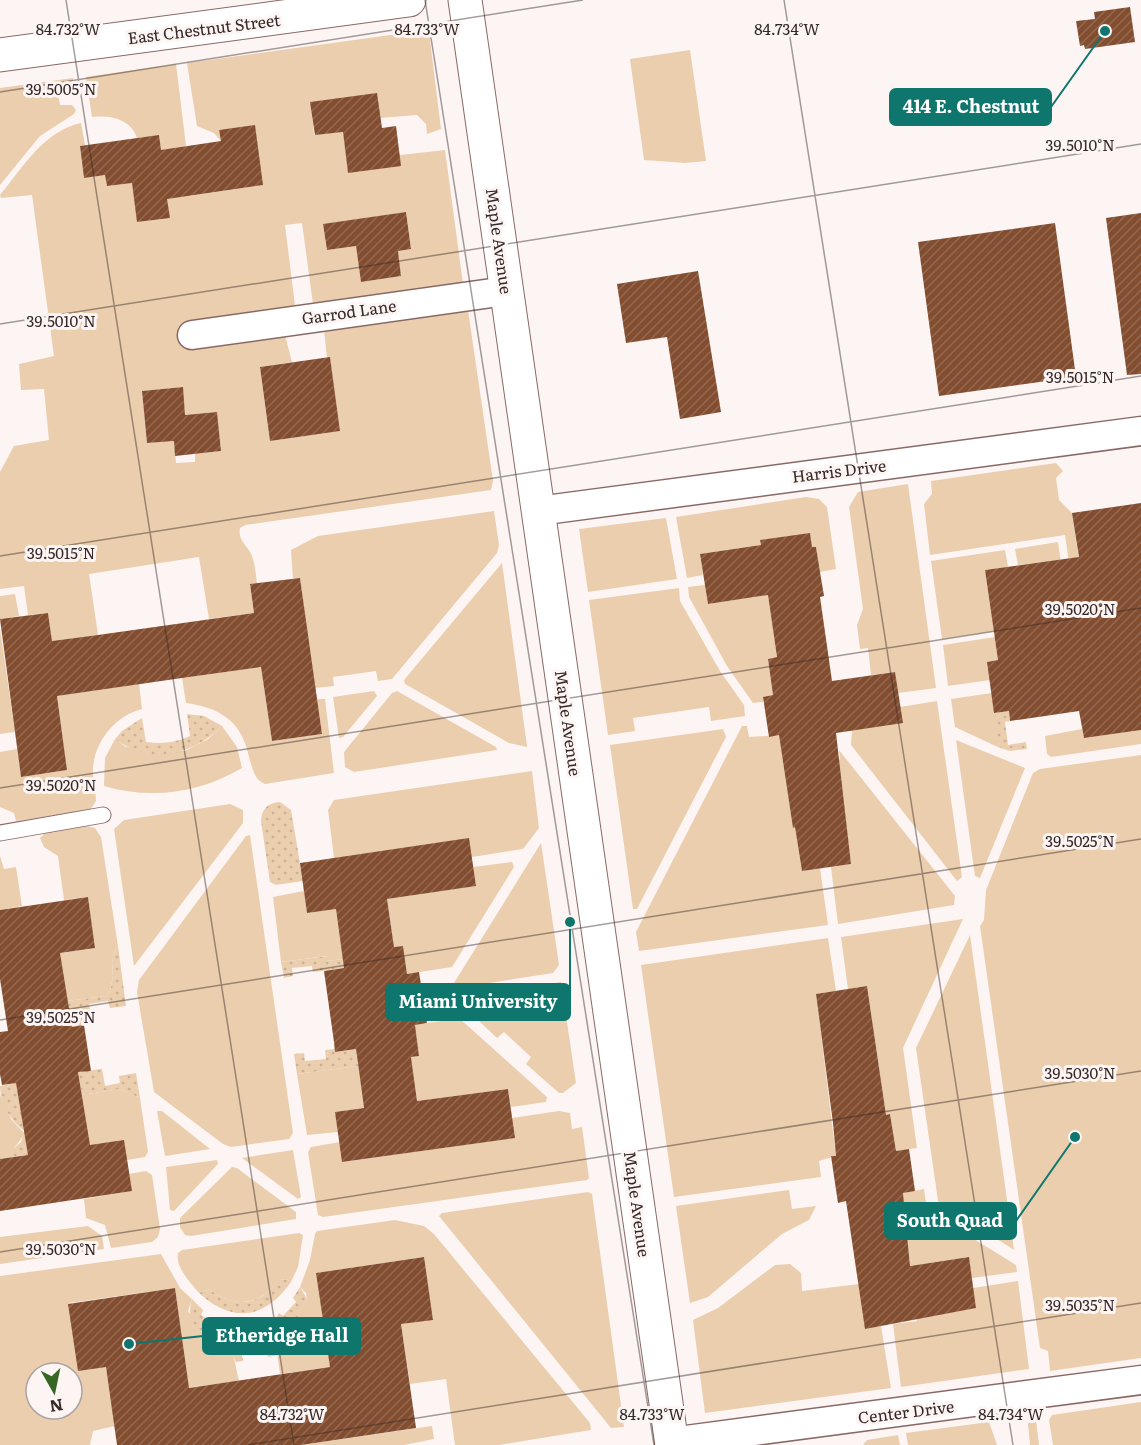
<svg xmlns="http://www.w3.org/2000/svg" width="1141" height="1445" font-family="Literata,serif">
<defs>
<pattern id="garden-dots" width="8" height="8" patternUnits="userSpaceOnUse" patternTransform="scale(1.5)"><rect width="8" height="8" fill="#ebcead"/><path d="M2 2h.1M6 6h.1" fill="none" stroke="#cab195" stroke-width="1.8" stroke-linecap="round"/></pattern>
<pattern id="building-hatch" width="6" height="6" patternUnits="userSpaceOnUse" patternTransform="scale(1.5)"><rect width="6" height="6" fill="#834d2f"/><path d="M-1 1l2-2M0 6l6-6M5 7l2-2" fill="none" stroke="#936953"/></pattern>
</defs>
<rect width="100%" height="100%" fill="#fcf5f4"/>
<!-- green -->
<path fill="#ebcead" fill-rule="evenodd" d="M427,30L429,32L441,129L427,134L426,124L417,115L380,118L311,102L314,135L343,132L348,172L400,155L445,150L463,284L313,304L302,223L285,225L295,306L285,335L292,362L260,367L270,441L340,431L330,358H327L324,330L468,310L493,481L491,490L245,525L240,528C237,542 250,546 253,559C255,566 256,575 257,583L250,585L254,613L209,619L199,557L89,574L98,635L52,641L48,613L28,615L24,586L0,589V472L14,446L49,440L44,389L21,390L19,364L54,356L32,195L1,198L0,195C23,167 44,131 81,123L85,145L80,146L84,178L105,175L107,186L132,183L138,222L169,218L159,136L137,138C131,119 110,115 92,117L86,77L176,64L186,146L182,147L189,196L262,185L219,131L221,141L214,133L197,126L187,63ZM406,212L411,249L398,251L401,276L361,282L356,246L327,250L323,225ZM182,387L185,415L217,412L221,451L195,454V462L176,463L174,441L147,443L142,391Z
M690,50L706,161L685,163L644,160L630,59Z
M73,78V88L58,93L60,105H72L76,110L74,114L40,136L0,185V88Z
M1056,463L1063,471L1056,478L1059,500L1072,513L1079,560L1069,562L1065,535L930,555L924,504L932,494L931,481Z
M908,484L936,688L898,693L895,672L871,675L868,648L860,649L857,625L863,609L849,507L858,492Z
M806,497L819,499L827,507L836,569L820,572L816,547H812L810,534L760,541L761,545L700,554L703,575L687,578L676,517Z
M494,511L499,545L497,553L392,679L378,681L376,671L333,677L334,686L315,688L300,578L293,579L291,550L318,536Z
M666,518L677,579L588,592L579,529Z
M1058,542L1061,563L1044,562L1018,565L1015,549Z
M1005,550L1008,567L985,570L994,631L942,639L931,561Z
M502,563L527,746V747L509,743L405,684L404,680Z
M705,585L708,604L768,595L777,657L768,659L773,695L763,697V702L753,703L727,666L689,597L688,587Z
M679,588L680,601L720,671L744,705L745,716L711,721L709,707L633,718L635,731L608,735L589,600Z
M15,594L19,616L0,619V596Z
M0,629L15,732L0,734Z
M995,637L998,660L987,662L990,680L948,686L943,645Z
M261,667L272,741L322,734L317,699H325L334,773L265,784C238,774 266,714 186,703L182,678Z
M139,684L142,709C115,716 95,741 93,768C92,779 96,790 96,801L90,810L16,821L14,813L0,807V752L17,749L21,777L67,770L57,696Z
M374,691L377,696L343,737L339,738L333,697Z
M397,691L496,747L497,750L354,772L345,767L344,752L392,693Z
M992,693L1000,748L955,727L951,699Z
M937,701L962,877L957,881L851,745L852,730L900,707Z
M222,726L237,747L242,768C200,793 151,800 104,786L105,758L115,739L126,747L185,751L208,739Z
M742,726H747L749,737L779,735L793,827H795L802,871L820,868L828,925L639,951L636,932Z
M723,729L726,737L637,909H633L610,745Z
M1082,729L1084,738L1141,730V744L1051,757L1047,754L1045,736Z
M956,740L1025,768L980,878L975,876Z
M839,750L955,896L954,905L838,924L831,867L851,864L838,760L840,759Z
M1141,755V1358L1050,1371L1048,1351L1040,1348L980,926L984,920L986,890L1033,773L1040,769Z
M532,771L539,828L523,849L472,857L334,858L328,810L334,800Z
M230,804L243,810V823L134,966L114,829L124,820Z
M82,825L95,828L101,837L118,946C106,961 119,981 106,996L67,1001L54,954L95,948L88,897L64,900L58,856L44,847L40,838L47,831Z
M250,835L293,1133L289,1139L231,1147L223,1144L154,1092L137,992L139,980L246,836Z
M541,843L559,965L553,973L456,988L454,983Z
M0,856L4,869L16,867L22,906L0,910Z
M512,862L514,867L452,967L407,974L403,946L394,947L387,899L475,886L473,867Z
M304,891L307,913L336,909L343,959L327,961L326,956L281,962L273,897Z
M963,919L903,1048L917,1148L896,1151L890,1114L886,1115L867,986L848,989L841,937Z
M970,935L1014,1250L938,1201L916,1048Z
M828,938L836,991L816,994L836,1156L819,1161L821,1177L674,1197L641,965Z
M561,982L576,1083L563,1093H559L526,1064L531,1057L504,1032L497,1038L456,999Z
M459,1018L547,1097L546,1102L511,1107L508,1089L417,1101L411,1057L419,1056L415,1025Z
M358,1066L364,1108L336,1112L338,1132L307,1135L297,1074Z
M120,1089L140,1098L148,1152L145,1157L127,1160L83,1146L82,1095Z
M0,1094L11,1119L25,1134L14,1148V1157L0,1159Z
M157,1111H162L210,1149L165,1156Z
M559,1111L570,1113L572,1129L582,1127L589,1178L587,1180L323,1217L318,1215L308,1152L311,1147L340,1142L343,1162L514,1138L512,1118Z
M293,1150L301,1197L298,1199L242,1158Z
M217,1160L218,1164L174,1211L170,1210L166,1167Z
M232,1167L237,1168L296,1212V1219L191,1236L185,1235L180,1227V1218Z
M146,1171L152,1175L160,1229L158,1237L152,1242L111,1248L105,1225L86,1218L84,1199L131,1191L129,1174Z
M924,1189L927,1210L1016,1265L1017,1272L972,1278L968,1257L910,1266L903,1193Z
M789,1190L792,1209L816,1206L809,1220L782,1234L708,1297L690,1303L676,1206Z
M588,1192L592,1194L624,1427L611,1428L439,1216L442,1213Z
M395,1220L424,1226L434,1234L590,1423L591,1430L499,1445H455L446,1379L410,1384L401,1324L433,1319L423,1257L317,1273L325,1334L336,1366L280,1374L276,1344L279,1338L290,1333L297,1325L298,1314L307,1299L306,1293L300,1287L310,1260L315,1234L317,1231Z
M88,1226L102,1236L104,1249L0,1264V1237Z
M299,1233L303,1235L298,1267L291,1282L286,1279L279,1280C260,1306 233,1309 209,1289L199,1293C190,1282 175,1267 178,1253L182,1250Z
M161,1254L180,1288L192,1299L188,1311L213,1344L228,1347L233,1354L239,1381L178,1389L184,1353L175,1288L69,1303L106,1367L115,1426L93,1431L90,1445H0V1276ZM36,1373H72V1409H36Z
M790,1264L801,1273L802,1291L859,1284L866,1328L881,1326L891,1388L705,1413L693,1320L718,1308L775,1265Z
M1018,1281L1029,1369L901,1387L893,1324L917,1321V1317L976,1308L973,1288Z
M1141,1402V1445H1053L1049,1420L1052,1415Z
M1032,1416L1036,1420L1039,1445H1030L1028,1424Z
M989,1422L997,1445H908L906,1433Z
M432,1426L434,1439L404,1445H301Z
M898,1435L900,1445H863L867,1440Z"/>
<!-- garden -->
<path fill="url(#garden-dots)" d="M1009,711L1010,721L1005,722L1008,745L1026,742L1027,749L1010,751L1000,748L994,713Z
M187,714L204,716L222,726C192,756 150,765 115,739L122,731L142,718L146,742C162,744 175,743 190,736Z
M280,802L291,810L303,881L276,885L270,882L261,821C262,809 267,803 280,802Z
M118,946L126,1006L110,1008L108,1001L89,1004L92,1024L72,1027L67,1001L106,996C119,982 106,961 118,946Z
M327,956V961L343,959L344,968L313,972L312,966L292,968L293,976L284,978L281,962Z
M335,1049L336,1052L356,1049L358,1066L297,1074L294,1054L304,1053L305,1061L326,1059L325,1050Z
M102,1069L105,1086L120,1083L119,1076L136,1073L140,1098L120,1089L82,1095L78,1072Z
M16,1083L32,1154L14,1157V1148L21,1142L25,1131C11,1122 0,1102 0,1086Z
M286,1279L291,1282C265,1319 233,1324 199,1293L209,1289C233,1309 261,1306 278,1280Z
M300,1287L307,1299C305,1305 299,1310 298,1316C296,1321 298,1326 294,1330C283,1342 274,1332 277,1355L268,1357C265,1341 271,1327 279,1313L283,1316L296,1302L293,1298Z
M192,1299L203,1310L201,1315L218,1326L221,1322C233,1333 241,1344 243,1361L236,1362L228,1347C222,1344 216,1345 210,1343C191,1336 187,1316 192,1299Z"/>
<!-- building -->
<path fill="url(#building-hatch)" d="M1130,7L1135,42L1085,49L1084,45L1080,46L1076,21L1095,19L1094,12Z
M377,93L382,128L396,126L401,166L348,173L343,132L315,135L310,102Z
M255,125L263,185L167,199L170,218L137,222L132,183L107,186L105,175L84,178L80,146L159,135L161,150L221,141L219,130Z
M406,212L411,249L398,251L401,276L361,282L356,246L327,250L323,224Z
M1141,213V374L1127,375L1106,218Z
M1055,223L1076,377L939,396L918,242Z
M698,271L721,412L680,419L667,337L626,343L617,284Z
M330,357L340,431L270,441L260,367Z
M183,387L185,415L217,412L221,451L175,456L174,441L147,443L142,391Z
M1141,503V730L1084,738L1079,711L1010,721L1009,711L994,713L987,662L998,660L985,570L1079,557L1072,513Z
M810,533L812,547H816L820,572L824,596L820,597L832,681L895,672L903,723L836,733L851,864L802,871L795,827L793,828L779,735L769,737L763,697L773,695L768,659L777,657L768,595L708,604L700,554L761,545L760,540Z
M300,578L322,734L272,741L261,667L182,678L57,696L67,770L21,777L0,619L48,613L52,641L98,635L254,613L250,584Z
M469,838L476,886L387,899L394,947L403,946L407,974L419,972L427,1023L415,1025L419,1056L411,1057L417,1101L508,1089L515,1138L342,1162L335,1112L364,1108L356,1049L335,1052L334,1042L324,971L344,968L336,909L307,913L300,863Z
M88,897L95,948L60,953L72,1027L84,1025L91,1071L78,1072L90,1145L124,1140L132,1191L0,1211V1159L28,1155L16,1083L2,1085L0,1074V1032L8,1031L0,979V910Z
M867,986L886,1115L890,1114L896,1151L909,1149L915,1191L903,1193L910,1266L969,1257L976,1308L865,1329L846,1201L838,1203L831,1156H836L833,1123L816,994Z
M424,1257L433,1320L401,1324L416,1428L301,1445H117L106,1367L78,1371L68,1304L175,1288L189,1388L330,1367L316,1273Z"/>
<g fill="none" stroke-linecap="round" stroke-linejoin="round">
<!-- service casing -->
<g stroke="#896966" stroke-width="17">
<path id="service" d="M0,833L103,815"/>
</g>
<!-- minor casing -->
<g stroke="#896966" stroke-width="31">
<path id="minor" d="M192,335L506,291
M538,511L1141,431
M671,1442L1141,1380"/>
</g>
<!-- tertiary casing -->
<g stroke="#896966" stroke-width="35">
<path id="tertiary" d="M465,0L672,1445
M0,55L409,0"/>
</g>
<!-- service -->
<use href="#service" stroke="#fff" stroke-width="15"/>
<!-- minor -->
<use href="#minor" stroke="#fff" stroke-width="28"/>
<!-- tertiary -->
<use href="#tertiary" stroke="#fff" stroke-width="33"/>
</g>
<!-- ticks -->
<path fill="none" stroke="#352826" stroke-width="1.5" stroke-opacity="0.45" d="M66,0L294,1445M425,0L654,1445M784,0L1013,1445M0,92L583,0M0,324L1141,144M0,556L1141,376M0,788L1141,608M0,1020L1141,839M0,1252L1141,1071M247,1445L1141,1303"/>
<g text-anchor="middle" stroke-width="6" stroke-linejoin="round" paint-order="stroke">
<!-- street labels -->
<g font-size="16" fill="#352826" stroke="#fcf5f4">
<text transform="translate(204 29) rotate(-7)" y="6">East Chestnut Street</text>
<text transform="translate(499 241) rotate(82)" y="6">Maple Avenue</text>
<text transform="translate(349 312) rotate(-8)" y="6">Garrod Lane</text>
<text transform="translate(839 471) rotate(-7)" y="6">Harris Drive</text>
<text transform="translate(568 723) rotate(82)" y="6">Maple Avenue</text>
<text transform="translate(637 1204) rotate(82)" y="6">Maple Avenue</text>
<text transform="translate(906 1412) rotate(-7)" y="6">Center Drive</text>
</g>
</g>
<g font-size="15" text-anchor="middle" fill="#352826" stroke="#fcf5f4" stroke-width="6" stroke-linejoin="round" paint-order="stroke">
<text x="68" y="35">84.732°W</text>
<text x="427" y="35">84.733°W</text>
<text x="787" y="35">84.734°W</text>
<text x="61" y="95">39.5005°N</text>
<text x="1080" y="151">39.5010°N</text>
<text x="61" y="327">39.5010°N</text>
<text x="1080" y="383">39.5015°N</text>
<text x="61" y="559">39.5015°N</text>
<text x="1080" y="615">39.5020°N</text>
<text x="61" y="791">39.5020°N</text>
<text x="1080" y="847">39.5025°N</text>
<text x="61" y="1023">39.5025°N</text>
<text x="1080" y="1079">39.5030°N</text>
<text x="61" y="1255">39.5030°N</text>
<text x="1080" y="1311">39.5035°N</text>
<text x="292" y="1420">84.732°W</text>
<text x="652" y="1420">84.733°W</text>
<text x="1011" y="1420">84.734°W</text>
</g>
<!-- callouts -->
<path fill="none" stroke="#0f766e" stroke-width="2" d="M1105 31L1051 107M570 922L570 1002M1075 1137L1016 1221M129 1344L203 1336"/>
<g fill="#0f766e" stroke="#fcf5f4" stroke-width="2">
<circle cx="1105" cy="31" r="6"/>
<circle cx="570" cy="922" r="6"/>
<circle cx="1075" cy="1137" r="6"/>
<circle cx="129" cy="1344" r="6"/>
</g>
<g fill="#0f766e" stroke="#0f766e" stroke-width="2">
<rect x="890" y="89" width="161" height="36" rx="6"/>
<rect x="386" y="984" width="184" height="36" rx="6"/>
<rect x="885" y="1203" width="131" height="36" rx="6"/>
<rect x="203" y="1318" width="157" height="36" rx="6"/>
</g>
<g font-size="18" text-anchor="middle" font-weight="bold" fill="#fff">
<text x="971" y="113">414 E. Chestnut</text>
<text x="478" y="1008">Miami University</text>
<text x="950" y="1227">South Quad</text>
<text x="282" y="1342">Etheridge Hall</text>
</g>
<!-- north arrow -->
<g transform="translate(54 1391) rotate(171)"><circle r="28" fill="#fcf5f4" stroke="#aca3a2" stroke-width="1.5"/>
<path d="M0-4.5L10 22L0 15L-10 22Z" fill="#386625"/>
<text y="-9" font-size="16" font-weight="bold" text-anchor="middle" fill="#352826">N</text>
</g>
</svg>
